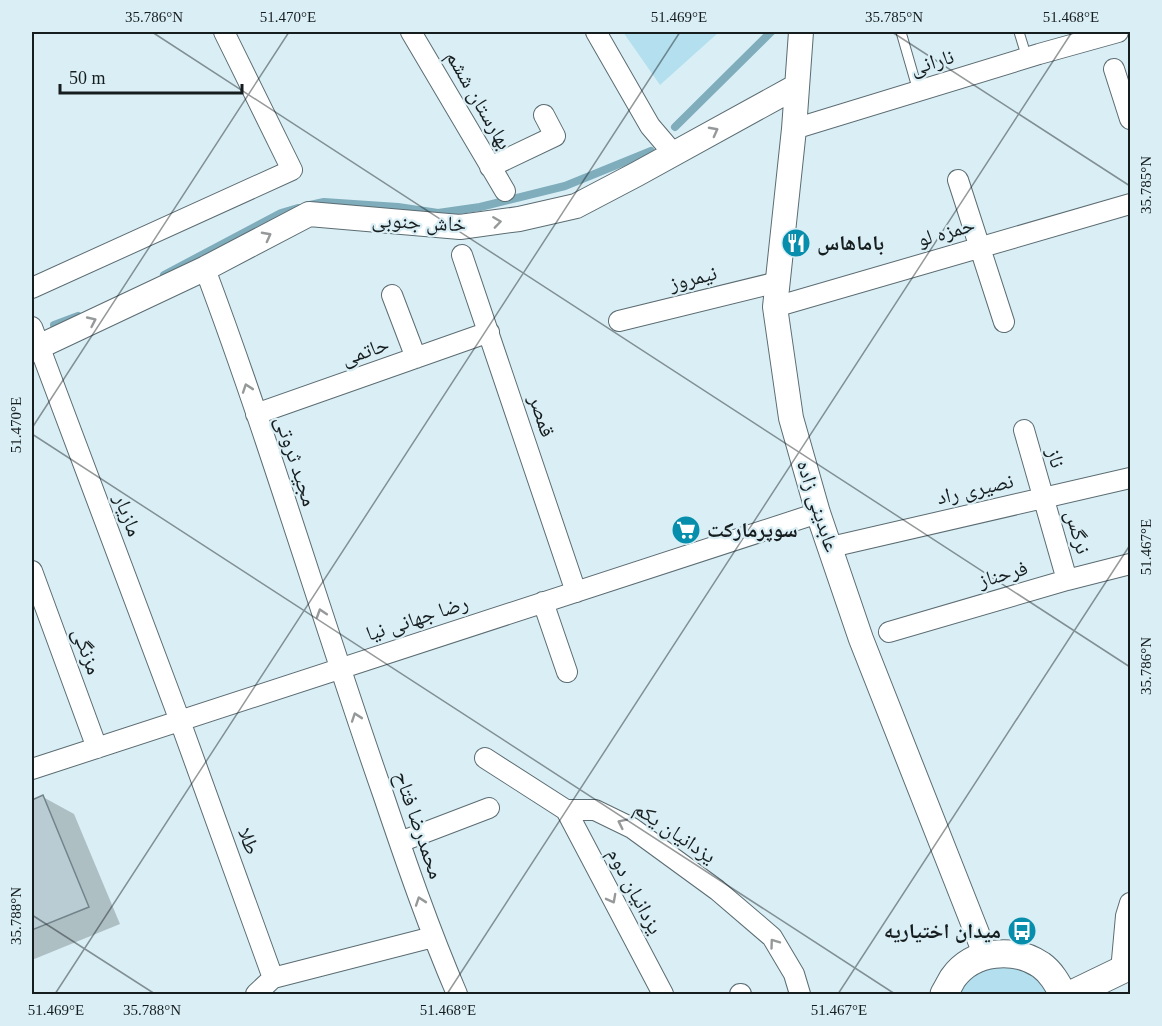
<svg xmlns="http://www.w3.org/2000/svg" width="1162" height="1026" font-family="'Times New Roman','Noto Naskh Arabic',serif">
<rect width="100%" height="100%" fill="#daeff5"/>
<!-- green -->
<path fill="#b3dfee" d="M623,32H719L660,85Z
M1006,964L1037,976L1049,994H956L972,973Z"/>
<!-- shadow -->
<path fill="#0003" d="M43,797L74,814L120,924L32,960V801Z"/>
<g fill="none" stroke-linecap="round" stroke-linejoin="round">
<!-- stream -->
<path stroke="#7fadbc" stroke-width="8" d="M675,127L771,32
M310,205L324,202L398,207L438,213L480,207L565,186L651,151
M164,275L281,213L298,208
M54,325L78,316"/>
</g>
<!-- building -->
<path fill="#b9ccd3" stroke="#72848a" stroke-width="1.5" d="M43,795L89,907L32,930V800Z"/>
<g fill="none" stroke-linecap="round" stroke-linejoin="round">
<!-- service casing -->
<g stroke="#5b6c72" stroke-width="11">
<path id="service" d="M901,32L918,91
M1019,32L1027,58"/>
</g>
<!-- minor casing -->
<g stroke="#5b6c72" stroke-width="22">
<path id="minor" d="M411,32L505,191
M596,32L650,126L673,153
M1114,69L1130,119
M794,129L1039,54L1118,32
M490,167L555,136L544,115
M958,180L1004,322
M462,255L576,592
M205,269C270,442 322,620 383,794C406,862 429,929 457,994
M32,288L292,170L224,32
M392,295L416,358
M775,307L1130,204
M619,321L778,282
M32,327L180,721L273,978
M256,414L489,332
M1024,430L1067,580
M831,547L1130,478
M32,571L97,748
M543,602L567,672
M889,632L1067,580L1130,564
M485,758L566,810H595L632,828L717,890L772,937L794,974L800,994
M32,769L818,513
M566,810L663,994
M400,842L489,808
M1121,971L1126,916L1130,903
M256,994L273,978L433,937
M740,994H741"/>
</g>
<!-- tertiary casing -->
<g stroke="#5b6c72" stroke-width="26">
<path id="tertiary" d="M801,32L794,129L775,307L791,418L818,513L861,639L986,956
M32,350L206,268L309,214L460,227L519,219L576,206L637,174L797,86"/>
</g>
<!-- secondary casing -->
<g stroke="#5b6c72" stroke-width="29">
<path id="secondary" d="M944,994C947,989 950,983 953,978C973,950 1014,947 1041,965C1051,972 1057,983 1063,994
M1072,994L1130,966"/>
</g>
<!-- service -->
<use href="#service" stroke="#fff" stroke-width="9"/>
<!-- minor -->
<use href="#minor" stroke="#fff" stroke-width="20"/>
<!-- tertiary -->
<use href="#tertiary" stroke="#fff" stroke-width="24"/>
<!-- secondary -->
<use href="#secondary" stroke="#fff" stroke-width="27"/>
</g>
<!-- one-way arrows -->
<defs><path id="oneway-chevron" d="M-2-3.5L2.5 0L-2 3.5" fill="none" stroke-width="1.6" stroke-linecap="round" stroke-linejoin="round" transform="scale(1.5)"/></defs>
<g stroke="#96999a">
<use href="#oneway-chevron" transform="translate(714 131) rotate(-28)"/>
<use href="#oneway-chevron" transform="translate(497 222) rotate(-8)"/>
<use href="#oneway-chevron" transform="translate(267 236) rotate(-28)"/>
<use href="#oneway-chevron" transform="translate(92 321) rotate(-25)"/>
<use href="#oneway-chevron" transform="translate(247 388) rotate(-109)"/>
<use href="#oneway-chevron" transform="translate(321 613) rotate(-108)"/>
<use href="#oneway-chevron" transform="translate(356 717) rotate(-109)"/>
<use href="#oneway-chevron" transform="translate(622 823) rotate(-154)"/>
<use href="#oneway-chevron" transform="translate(612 899) rotate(62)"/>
<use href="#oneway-chevron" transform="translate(420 901) rotate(-109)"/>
<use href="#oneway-chevron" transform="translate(774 943) rotate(-126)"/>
</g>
<!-- ticks -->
<path fill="none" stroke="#161d1f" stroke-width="1.5" stroke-opacity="0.45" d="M152,32L1130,667M892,32L1130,186M32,428L289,32M32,434L895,994M32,915L155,994M55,994L680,32M447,994L1072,32M838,994L1130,545"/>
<!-- icons -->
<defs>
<g id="restaurant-disc" transform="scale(1.5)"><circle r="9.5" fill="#068eac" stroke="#daeff5"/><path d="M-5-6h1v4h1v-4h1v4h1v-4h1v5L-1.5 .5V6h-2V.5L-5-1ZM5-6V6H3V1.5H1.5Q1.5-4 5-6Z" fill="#fff"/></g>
<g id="supermarket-disc" transform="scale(1.5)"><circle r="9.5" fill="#068eac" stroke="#daeff5"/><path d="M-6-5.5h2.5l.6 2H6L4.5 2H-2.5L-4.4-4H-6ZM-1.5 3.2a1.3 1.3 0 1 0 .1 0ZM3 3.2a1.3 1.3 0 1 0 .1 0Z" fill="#fff"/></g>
<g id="bus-disc" transform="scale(1.5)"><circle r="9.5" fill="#068eac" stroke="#daeff5"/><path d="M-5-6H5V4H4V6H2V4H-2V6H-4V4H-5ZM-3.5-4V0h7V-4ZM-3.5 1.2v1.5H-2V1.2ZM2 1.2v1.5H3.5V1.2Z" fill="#fff"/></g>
</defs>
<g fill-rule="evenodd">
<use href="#restaurant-disc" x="796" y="243"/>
<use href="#supermarket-disc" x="686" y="530"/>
<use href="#bus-disc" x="1022" y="931"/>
</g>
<g text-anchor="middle" stroke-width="4.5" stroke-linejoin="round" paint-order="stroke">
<!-- street labels -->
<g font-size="21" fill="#161d1f" stroke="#daeff5">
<text transform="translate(932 62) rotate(-17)" y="7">نارانی</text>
<text transform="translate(479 100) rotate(60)" y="7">بهارستان ششم</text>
<text transform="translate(419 222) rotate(3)" y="7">خاش جنوبی</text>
<text transform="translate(946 232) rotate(-16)" y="7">حمزه لو</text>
<text transform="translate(693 278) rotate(-14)" y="7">نیمروز</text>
<text transform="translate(365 351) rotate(-19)" y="7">حاتمی</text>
<text transform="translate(542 416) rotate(72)" y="7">قمصر</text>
<text transform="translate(1056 458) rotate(75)" y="7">ناز</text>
<text transform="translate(296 461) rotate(72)" y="7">مجید ثروتی</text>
<text transform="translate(975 489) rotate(-13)" y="7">نصیری راد</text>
<text transform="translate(818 506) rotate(72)" y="7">عابدینی زاده</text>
<text transform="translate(128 515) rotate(69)" y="7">مازیار</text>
<text transform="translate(1078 532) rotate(74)" y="7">نرگس</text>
<text transform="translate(1003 574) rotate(-16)" y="7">فرحناز</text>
<text transform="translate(417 618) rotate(-18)" y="7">رضا جهانی نیا</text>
<text transform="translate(87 651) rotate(70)" y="7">مزنگی</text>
<text transform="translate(419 825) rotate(71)" y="7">محمدرضا فتاح</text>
<text transform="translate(675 832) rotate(34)" y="7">یزدانیان یکم</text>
<text transform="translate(249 841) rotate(70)" y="7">طلا</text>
<text transform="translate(635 891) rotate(62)" y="7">یزدانیان دوم</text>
</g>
<!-- poi labels -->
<g font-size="21" font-weight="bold" fill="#161d1f" stroke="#daeff5" text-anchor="start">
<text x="817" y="250">باماهاس</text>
<text x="707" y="537">سوپرمارکت</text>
<text x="1001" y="938" text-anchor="end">میدان اختیاریه</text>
</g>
</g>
<!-- border -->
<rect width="1162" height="1026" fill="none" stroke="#daeff5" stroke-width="66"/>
<!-- scale -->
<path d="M60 84v9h182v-9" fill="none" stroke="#161d1f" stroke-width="3"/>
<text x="69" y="84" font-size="18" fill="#161d1f" stroke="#daeff5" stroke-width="4.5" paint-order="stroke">50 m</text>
<rect x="33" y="33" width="1096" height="960" fill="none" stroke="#161d1f" stroke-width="2"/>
<g font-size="15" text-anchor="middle" fill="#161d1f">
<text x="154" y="22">35.786°N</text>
<text x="288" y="22">51.470°E</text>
<text x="679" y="22">51.469°E</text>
<text x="894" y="22">35.785°N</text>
<text x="1071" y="22">51.468°E</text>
<text transform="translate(1146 185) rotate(-90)" y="5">35.785°N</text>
<text transform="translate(16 425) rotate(-90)" y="5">51.470°E</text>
<text transform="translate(1146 547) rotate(-90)" y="5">51.467°E</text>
<text transform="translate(1146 666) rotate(-90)" y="5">35.786°N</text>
<text transform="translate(16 916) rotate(-90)" y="5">35.788°N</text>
<text x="56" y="1015">51.469°E</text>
<text x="152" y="1015">35.788°N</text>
<text x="448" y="1015">51.468°E</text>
<text x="839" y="1015">51.467°E</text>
</g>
</svg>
